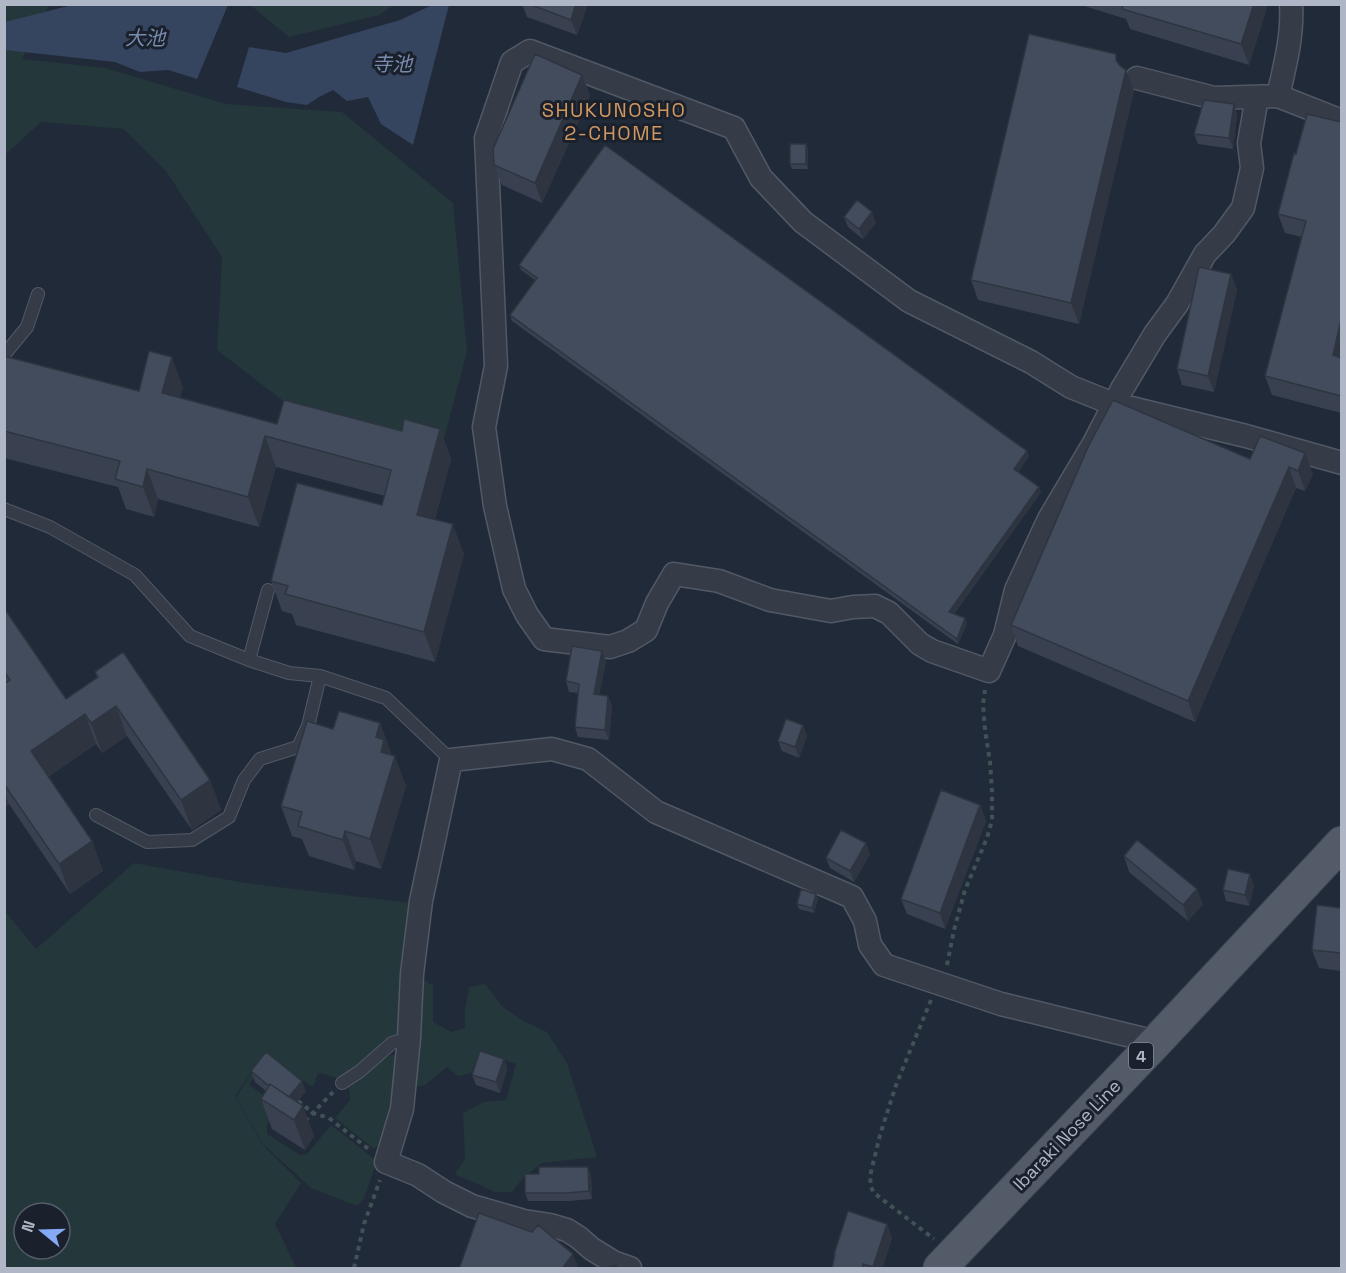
<svg xmlns="http://www.w3.org/2000/svg" width="1346" height="1273" font-family="'Space Grotesk','Noto Sans JP',sans-serif">
<rect width="100%" height="100%" fill="#212a38"/>
<!-- green -->
<path fill="#24373a" fill-rule="evenodd" d="M4,5H49L22,59L105,68L226,104L342,112L453,203L467,351L444,439L299,413L217,350L222,257L166,171L124,129L41,122L5,155Z
M250,5V4L394,5L379,15L289,37Z
M134,863L246,883L410,903L401,1033L388,1037L381,1043L378,1049L359,1066L338,1079L328,1075L318,1073L313,1087L290,1072L271,1057L249,1084L276,1106L267,1125V1134L300,1155L307,1154L331,1125L377,1161L364,1198L357,1206L311,1188L263,1144L236,1097L260,1060L235,1096L263,1145L301,1183L275,1224L296,1267L298,1268H5L4,910L36,949ZM24,1213H60V1249H24Z
M419,978L433,985V1022L451,1032L465,1028V1011L469,987L485,984L502,1006L523,1021L547,1032L567,1063L597,1157L542,1163L524,1177L512,1192H495L455,1174L465,1159L463,1113L484,1102L506,1100L516,1064L480,1052L471,1073L458,1076L447,1067L425,1085L412,1087Z
M399,1053L394,1109L381,1147L377,1146L374,1149L335,1118L350,1100L349,1087L362,1079L383,1058Z"/>
<!-- water -->
<path fill="#35445f" d="M72,5V4L228,5L197,79L168,70L140,72L115,62L5,50V22Z
M432,5H449L413,145L381,124L368,97L347,101L333,90L319,97L307,105L286,102L237,87L249,47L286,53L400,20Z"/>
<g fill="none" stroke-linecap="round" stroke-linejoin="round">
<!-- service casing -->
<g stroke="#525966" stroke-width="14">
<path id="service" d="M4,355L27,327L38,294
M4,509L50,527L135,575L190,636L249,660L289,673L320,676L386,698L451,760
M249,660L268,590
M96,815L147,842L192,840L229,817L244,780L260,759L298,747L308,726L320,676
M342,1083L359,1072L392,1043L409,1038"/>
</g>
<!-- minor casing -->
<g stroke="#525966" stroke-width="25">
<path id="minor" d="M1137,78L1214,98L1278,96L1342,121
M1278,96C1285,66 1293,35 1291,4
M1111,403L1071,387L1031,362L909,301L803,222L761,178L734,128L530,51L512,62L486,138L496,366L484,427L495,506L514,589L527,615L544,639L610,647L628,641L646,630L657,603L674,574L719,581L770,600L831,611L853,607L875,606L889,613L920,644L932,651L989,671L1005,635L1016,590L1049,519L1094,443L1122,389L1155,334L1177,304L1205,254L1224,234L1243,208L1252,168L1249,143L1257,97
M1131,408L1246,436L1342,463
M630,1268L613,1262L592,1249L578,1237L567,1230L550,1225L524,1221L472,1206L444,1192L418,1175L386,1162L402,1109L409,1038L412,974L421,901L451,760L552,749L588,759L656,812L852,897L865,921L870,945L884,965L1001,1004L1156,1042"/>
</g>
<!-- primary casing -->
<g stroke="#3e4552" stroke-width="35">
<path id="primary" d="M940,1268L1156,1042L1342,843"/>
</g>
<!-- path -->
<path stroke="#415256" stroke-width="4" stroke-dasharray="4.5 4.5" stroke-linecap="butt" d="M947,965L954,930L965,890L987,838L992,820V791L990,762L985,730L983,704L985,690
M931,1000L896,1085L880,1135L870,1176L871,1187L874,1193L934,1239
M298,1101L313,1113L329,1118L371,1151
M305,1121L333,1092
M354,1268L364,1224L380,1180"/>
<!-- service -->
<use href="#service" stroke="#353c48" stroke-width="12"/>
<!-- minor -->
<use href="#minor" stroke="#353c48" stroke-width="22"/>
<!-- primary -->
<use href="#primary" stroke="#535b68" stroke-width="33"/>
</g>
<!-- wall -->
<path fill="#394150" d="M522,4H588L577,35L527,17Z
M1078,4H1268L1249,65L1130,29L1126,19Z
M1121,67L1134,91L1079,324L978,300L971,280Z
M582,75L590,96L542,203L502,185L494,165Z
M1234,104L1237,115L1233,149L1198,144L1194,134Z
M1341,122V413L1272,395L1265,376L1302,237L1285,233L1278,214L1296,154Z
M806,144L808,149V169H792L790,164Z
M844,217L876,223L863,239L848,227Z
M519,265L1029,456L1018,472L1041,492L954,614L967,623L958,644L512,321L510,315L535,280L521,270Z
M1231,274L1237,290L1214,392L1182,385L1177,369Z
M4,356L139,391L183,387L180,397L277,424L402,431L440,429L451,459L435,519L464,554L435,662L296,625L292,614L282,611L271,581L382,505L385,496L276,467L259,527L158,499L154,517L126,509L118,487L4,458Z
M1260,436L1313,474L1305,491L1296,488L1195,722L1018,646L1011,625L1250,459Z
M4,608L66,699L97,678L95,672L210,780L221,810L192,830L127,736L102,753L96,744L48,777L92,841L103,871L70,894L9,804L4,808Z
M606,661L599,695L608,696L612,706L609,740L578,737L575,727L578,693L569,692L566,681Z
M380,723L391,753V755L406,786L381,869L356,861L354,870L309,856L302,839L292,836L281,806L333,729Z
M803,725L807,736L799,758L782,751L778,741Z
M980,805L986,821L945,929L907,914L901,899Z
M866,843L870,854L854,882L830,868L826,858Z
M1124,856L1203,904L1188,921L1129,872Z
M1254,885L1249,906L1226,901L1223,890Z
M816,894L818,899L814,913L799,909L797,904Z
M1341,908V971L1319,968L1312,950Z
M504,1059L507,1069L500,1093L476,1085L472,1075Z
M251,1071L306,1091L297,1102L314,1136L305,1150L272,1129L261,1099L266,1091L255,1082Z
M591,1176L592,1199L569,1201H528L525,1193Z
M887,1224L892,1238L882,1269H832L835,1257L834,1254Z"/>
<!-- shaded-wall -->
<path fill="#2e3541" d="M576,4H588L577,35L571,20Z
M1254,4H1268L1249,65L1241,44Z
M1126,70L1134,91L1079,324L1071,303Z
M582,75L590,96L542,203L535,183Z
M1234,104L1237,115L1233,149L1229,138Z
M806,144L808,149V169L806,164Z
M872,212L876,223L863,239L859,229Z
M1231,274L1237,290L1214,392L1208,376Z
M1341,320V365L1333,355Z
M172,357L183,387L173,423L162,393Z
M440,429L451,459L428,545L417,515Z
M265,436L276,467L259,527L248,497Z
M1027,451L1029,456L1016,474L1014,469Z
M1305,453L1313,474L1305,491L1298,471Z
M1289,467L1296,488L1195,722L1188,701Z
M147,469L158,499L154,517L143,487Z
M1039,487L1041,492L951,617L949,612Z
M453,524L464,554L435,662L424,632Z
M965,618L967,623L958,644L957,639Z
M602,651L606,661L597,705L594,694Z
M608,696L612,706L609,740L605,730Z
M116,706L127,736L102,753L91,723Z
M85,714L96,744L42,781L31,751Z
M380,723L391,753L390,756H395L406,786L381,869L370,839L376,737Z
M803,725L807,736L799,758L795,747Z
M210,780L221,810L192,830L181,800Z
M4,792L9,804L4,808Z
M980,805L986,821L945,929L940,913Z
M345,831L356,861L354,870L343,840Z
M92,841L103,871L70,894L59,864Z
M866,843L870,854L854,882L850,871Z
M1250,874L1254,885L1249,906L1245,895Z
M1197,889L1203,904L1188,921L1183,905Z
M816,894L818,899L814,913L812,908Z
M504,1059L507,1069L500,1093L496,1082Z
M302,1081L306,1091L290,1110L286,1100Z
M303,1106L314,1136L305,1150L294,1120Z
M588,1167L591,1176L592,1199L589,1191Z
M887,1224L892,1238L882,1269H873V1267Z
M573,1254L578,1266L576,1269H562Z"/>
<!-- building -->
<path fill="#424c5d" stroke="#2e3541" stroke-width="1.5" d="M529,4H576L571,20Z
M1123,4H1254L1241,44L1122,9Z
M1029,34L1116,54V60L1120,66L1126,70L1071,303L971,280Z
M535,54L582,75L535,183L494,165L493,149Z
M1204,100L1234,104L1229,138L1194,134Z
M1307,114L1341,122V320L1333,355L1341,358V396L1265,376L1306,221L1278,214L1294,153L1296,154Z
M790,144H806V164H790Z
M605,145L1027,451L1014,469L1039,487L949,612L965,618L957,639L510,315L537,278L519,265Z
M857,200L872,212L859,229L844,217Z
M1199,267L1231,274L1208,376L1177,369Z
M149,351L172,357L162,393L277,424L284,400L402,431L404,419L440,429L417,515L453,524L424,632L285,594L288,586L271,581L297,483L382,505L391,470L265,436L248,497L147,469L143,487L115,479L120,461L4,431V356L139,391Z
M1113,400L1250,459L1260,436L1305,453L1298,471L1289,467L1188,701L1011,625L1088,447Z
M4,608L66,699L98,677L95,672L123,652L210,780L181,800L116,706L91,723L85,714L31,751L92,841L59,864L4,784V684L10,680L4,671Z
M572,646L602,651L594,694L608,696L605,730L575,727L579,684L566,681Z
M339,711L380,723L376,737L384,740L381,752L395,756L370,839L345,831L343,840L298,826L302,812L281,806L307,721L333,729Z
M786,719L803,725L795,747L778,741Z
M941,790L980,805L940,913L901,899Z
M841,830L866,843L850,871L826,858Z
M1137,840L1197,889L1183,905L1124,856Z
M1228,869L1250,874L1245,895L1223,890Z
M801,889L816,894L812,908L797,904Z
M1317,905L1341,908V953L1312,950Z
M480,1051L504,1059L496,1082L472,1075Z
M266,1052L302,1081L289,1097L270,1084L269,1086L251,1071Z
M270,1084L303,1106L294,1120L261,1099Z
M539,1167H588L589,1191L566,1193H525V1174H539Z
M848,1211L887,1224L873,1267L863,1264L862,1269H832L835,1254H834Z
M479,1213L532,1232L538,1225L573,1254L562,1269H459Z
M616,1265L617,1269H604Z"/>
<g text-anchor="middle" stroke-width="6" stroke-linejoin="round" paint-order="stroke">
<!-- shield labels -->
<rect fill="#1a212d" stroke="#828997" stroke-width="1.5" x="1129" y="1043" width="24" height="26" rx="4.5"/>
<g font-size="16" font-weight="bold" fill="#afb6c5">
<text x="1141" y="1062">4</text>
</g>
<!-- street labels -->
<g font-size="18" fill="#afb6c5" stroke="#1a212d">
<text transform="translate(1067 1135) rotate(-46)" y="6">Ibaraki Nose Line</text>
</g>
<!-- water labels -->
<g font-size="20" font-style="italic" fill="#788bac" stroke="#1a212d">
<text x="145" y="45">大池</text>
<text x="392" y="71">寺池</text>
</g>
<!-- neighbourhood labels -->
<g font-size="20" letter-spacing="1.5" fill="#d0975f" stroke="#1a212d">
<text x="614" y="117">SHUKUNOSHO<tspan x="614" dy="23">2-CHOME</tspan></text>
</g>
</g>
<!-- border -->
<rect width="1346" height="1273" fill="none" stroke="#afb6c5" stroke-width="12"/>
<!-- north arrow -->
<g transform="translate(42 1231) rotate(289)"><circle r="28" fill="#1a212d" stroke="#565d6a" stroke-width="1.5"/>
<path d="M0-4.5L10 22L0 15L-10 22Z" fill="#85a9f4"/>
<text y="-9" font-size="16" font-weight="bold" text-anchor="middle" fill="#afb6c5">N</text>
</g>
</svg>
